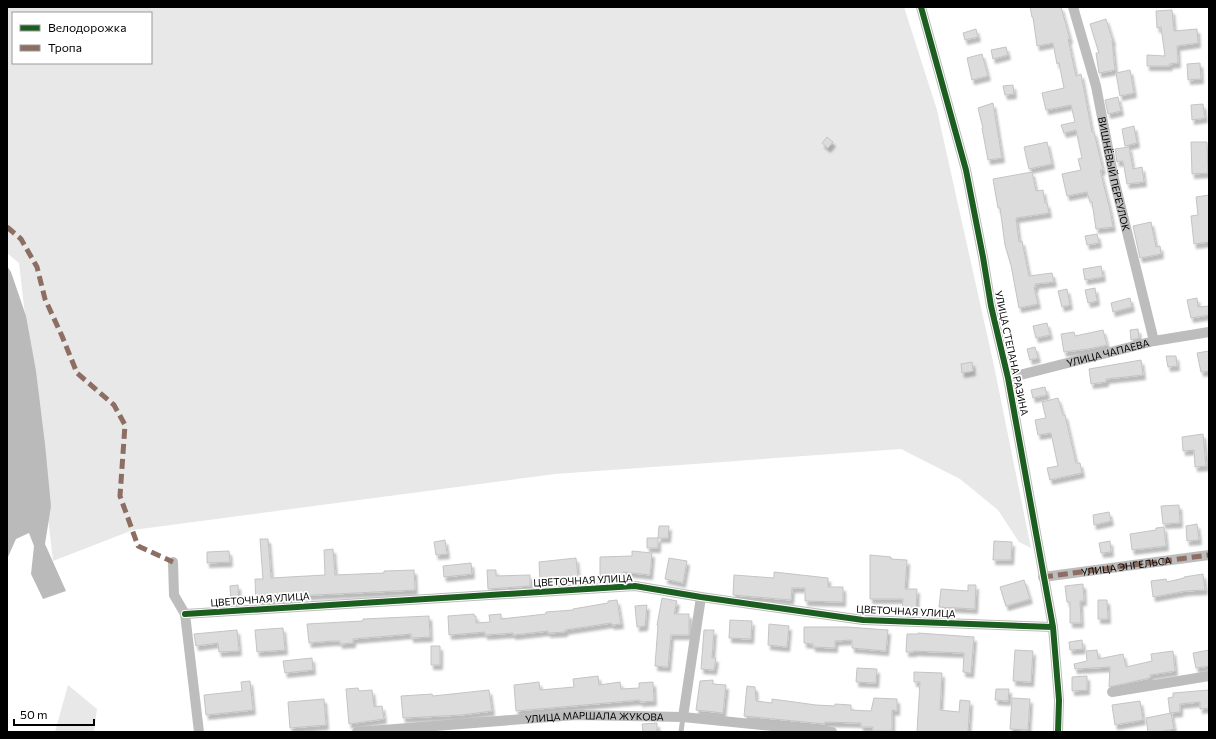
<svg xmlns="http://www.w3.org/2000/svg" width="1216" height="739" font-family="Commissioner,sans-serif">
<defs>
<filter id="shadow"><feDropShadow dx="2.5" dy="4.5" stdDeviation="1" flood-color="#0004"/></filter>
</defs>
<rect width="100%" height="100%" fill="#fff"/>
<!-- green -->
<path fill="#e8e8e8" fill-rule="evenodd" d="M7,7H904L937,110L994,366L1031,548L1019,542L998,510L960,479L901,449L555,474L133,530L53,561L19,263L7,253ZM13,13H151V63H13Z
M68,685L97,709L94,732H55Z"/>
<!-- water -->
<path fill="#bababa" d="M7,266L11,272L26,316L36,371L45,444L51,506L45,544L66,591L43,599L31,574L34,546L29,533L16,539L7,559Z"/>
<!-- building -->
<path fill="#dcdcdc" stroke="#c4c4c4" filter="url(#shadow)" d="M1030,7H1061L1070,39H1068L1076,76L1081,74L1092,132H1094L1103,170H1100L1110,210L1113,227L1096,229L1092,202H1090L1087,192L1067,196L1062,174L1081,170L1078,159L1082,158L1076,130L1064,133L1061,125L1075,122L1071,105L1046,110L1042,93L1064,88L1059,63L1057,64L1053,43L1037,46L1033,17H1032Z
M1172,10L1174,31L1197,29L1198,43L1177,46L1178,63L1169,64L1170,66H1147V55L1165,56L1161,27L1157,28L1156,11Z
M1106,19L1113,41H1112L1115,70L1099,73L1096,53H1099L1090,24Z
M976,29L978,37L965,40L963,33Z
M1006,47L1008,55L993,59L991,50Z
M982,54L988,76L972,80L967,58Z
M1200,63L1201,79L1188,80L1187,64Z
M1130,70L1134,93L1120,96L1116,73Z
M1013,85L1014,94L1005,95L1003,86Z
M1118,97L1121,111L1108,114L1105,100Z
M993,103L1002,158L988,160L982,128H983L978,108Z
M1203,104L1205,118L1192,120L1191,105Z
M1134,126L1137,143L1125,146L1122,129Z
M827,137L833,142L828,148L822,143Z
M1047,142L1052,164L1029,169L1024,147Z
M1191,142H1207L1208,173L1192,174Z
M1129,147L1133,169L1142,167L1144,182L1127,184L1123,161L1117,162L1115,149Z
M1032,172L1036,191L1043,190L1045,203H1047L1049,213L1016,218L1019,242L1022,241L1029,276L1052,273L1054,282L1035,284L1036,287H1034L1038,304L1019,308L1011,265L1005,245L1000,208H998L993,179Z
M1209,195V242L1194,244L1191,216L1198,215L1196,197Z
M1151,222L1156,247L1160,246L1161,254L1140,258L1133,226Z
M1097,234L1099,243L1087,245L1085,236Z
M1101,266L1103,277L1085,280L1083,269Z
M1095,288L1097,301L1088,303L1085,290Z
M1067,289L1070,305L1062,307L1058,291Z
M1130,298L1132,307L1113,312L1111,303Z
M1197,298L1198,307L1209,306V315L1191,318L1187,300Z
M1047,323L1050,335L1036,338L1033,326Z
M1138,329L1139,338L1131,340L1130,330Z
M1103,330L1107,345L1088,349L1064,352L1061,334L1074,332L1075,336Z
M1035,347L1038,358L1030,360L1027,349Z
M1209,351V371L1201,372L1197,353Z
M1166,356H1176L1177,366L1168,367Z
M1141,360L1143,375L1106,379V382L1091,384L1089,369Z
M972,362L973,371L962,373L961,364Z
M1045,387L1047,395L1033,398L1031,390Z
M1058,398L1063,415H1065L1076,463H1080L1082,473L1050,480L1047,468L1058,466L1051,433L1038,435L1035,420L1046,418L1042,402Z
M1203,434L1206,466L1195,467L1194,450L1183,451L1182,437Z
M1179,505L1180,523L1163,524L1161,506Z
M1109,512L1111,521L1094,525L1093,515Z
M1197,524L1199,540L1187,541L1186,526Z
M659,526H669L668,538H658Z
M1164,527L1166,546L1132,550L1130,534L1156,530V528Z
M647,538H658V548H647Z
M260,539H268L271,578L325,575L324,550L333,549L335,575L384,573V571L414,570L415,590L294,596V599L256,602L255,579H263Z
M445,540L447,554L436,555L434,542Z
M994,541L1012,542L1011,560H993Z
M1110,541L1111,552L1101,553L1099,543Z
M229,551L230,562L207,563V552Z
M632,551L652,553L650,575L623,572V577H600V557L632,556Z
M870,555L891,557V559L907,560L905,589H917L916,609H902L903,599H870Z
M576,558L578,578L555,580V581L540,582L539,562Z
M669,558L687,561L683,583L665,579Z
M471,563L472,574L444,577L443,566Z
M487,570H496V576L530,575V586L488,589Z
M774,572L828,578V587H843V602L805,601V588H792L791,600L733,595L734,575L774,578Z
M1203,574L1205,590L1186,591L1153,597L1151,581L1166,579L1167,582L1184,578V577Z
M1024,580L1030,599L1006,606L1000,587Z
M1083,584L1084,601H1080L1081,623H1070V602H1067L1065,586Z
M238,585L239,604L231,605L230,586Z
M968,585H976L975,609L939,607L941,589L968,591Z
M662,598L677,601L674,614H689V635H671L668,667L655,666L658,625H657Z
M617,600L621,624L612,625L611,623L565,630V632L548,633V631L513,635V633L485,635V632L449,635L448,616L474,614V616H476V623L490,622L489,615L501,614V619L546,614V612L573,610V609L608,603V601Z
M1098,600H1107L1108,619H1098Z
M647,605L645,626L637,627L635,606Z
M429,616L430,637L411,638V634L353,639V643L340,644V641H331L309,643L307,624L363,621V619Z
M730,620L752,621L751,639L729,638Z
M769,624L789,626L787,647L768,645Z
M804,627H847L888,630L886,651L852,648V640L835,641V648L813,647V644L804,643Z
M283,628L285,650L257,652L255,630Z
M237,630L239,651L219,652L218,643L196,646L194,634Z
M704,630H714L712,658H716L714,670L701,669Z
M918,633L974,637L971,673L963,672L964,653L914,651V652H906L907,634H918Z
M1082,640L1083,649L1070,650L1069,642Z
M431,646H440V665H431Z
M1015,650L1033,651L1031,682L1013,681Z
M1097,650L1098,659L1123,654L1126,667L1152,661L1151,654L1173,651L1175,671L1150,675V678L1109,687L1110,667L1075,669L1074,664L1087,661L1086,651Z
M1209,650V666L1196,668L1193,653Z
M312,658L313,670L285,673L283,661Z
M857,668L877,669L876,683L856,682Z
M914,672L942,673L940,710L959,712L960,700L970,701L968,732H917L920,682H914Z
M598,676L599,685L620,682L621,689L639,688V683L653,682L654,701L640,702V700L516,711L514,685L539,682L540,690L574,687L573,679Z
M1087,676V690L1072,691V677Z
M713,680V684L726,685L723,713L696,710L700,681Z
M250,681L253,710L206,715L204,695L242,691L241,682Z
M747,686L755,687L756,701L772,703V699L816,705L835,706V704L851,705V710L871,711L874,698L897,699V711L892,710V731H873V727H861V723L825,722V724L744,716Z
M358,688L359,691L372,690L374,707L382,706L384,719L349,724L346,689Z
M996,689H1009L1008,701L995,700Z
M489,690L492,711L461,715L403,718L401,696L432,694L433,696Z
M1209,690V708L1200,709V702L1180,704V712L1170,713L1168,698L1173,697V693Z
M1012,698L1030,699L1028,730L1010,729Z
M324,699L326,725L290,728L288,702Z
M1140,701L1143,720L1115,725L1112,705Z
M1171,713L1174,729L1159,732H1148L1146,718Z
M657,723V732H643L642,724Z"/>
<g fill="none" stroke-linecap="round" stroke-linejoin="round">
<!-- service -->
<path stroke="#bdbdbd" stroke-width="5" d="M681,732L683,717"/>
<!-- minor -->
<g stroke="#bdbdbd" stroke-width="10">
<path d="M921,7L966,170L983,257L991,306L1008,378L1053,627L1059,700L1058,732"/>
<path id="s1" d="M1073,7L1096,86L1114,179L1154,341"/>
<path id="s2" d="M1008,378L1154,341L1209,332"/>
<path d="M173,562L174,595L185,614L199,732"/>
<path id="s3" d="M1043,577L1209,555"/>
<path d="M185,614L635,586L701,597L863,620L1053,627"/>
<path d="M1112,692L1209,676"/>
<path d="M683,717L701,597"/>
<path id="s4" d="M357,732L576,715L683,717L832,732"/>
</g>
<!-- quiet -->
<path stroke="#8d6e63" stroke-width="5" stroke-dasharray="10 5" stroke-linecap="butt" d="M7,227L21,239L37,267L45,299L62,336L77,373L114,405L125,425L120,496L138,546L173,562
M1043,577L1209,555"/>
<!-- cycleway casing -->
<g stroke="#fff" stroke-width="8">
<path id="cycleway" d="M921,7L966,170L983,257L991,306L1008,378L1053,627L1059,700L1058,732
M185,614L635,586L701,597L863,620L1053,627"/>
</g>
<!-- cycleway -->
<use href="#cycleway" stroke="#1b5e20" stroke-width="6"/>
</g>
<g text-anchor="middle" stroke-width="3.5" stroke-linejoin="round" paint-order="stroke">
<!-- street labels -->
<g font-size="10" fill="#000" stroke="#fff">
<text dy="4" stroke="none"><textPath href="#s1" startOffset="172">ВИШНЁВЫЙ ПЕРЕУЛОК</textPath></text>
<text transform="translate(1012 353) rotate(78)" y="4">УЛИЦА СТЕПАНА РАЗИНА</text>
<text dy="4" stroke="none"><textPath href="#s2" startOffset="103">УЛИЦА ЧАПАЕВА</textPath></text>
<text dy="4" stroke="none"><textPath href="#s3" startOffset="84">УЛИЦА ЭНГЕЛЬСА</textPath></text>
<text transform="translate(583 580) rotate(-3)" y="4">ЦВЕТОЧНАЯ УЛИЦА</text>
<text transform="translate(260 599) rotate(-4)" y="4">ЦВЕТОЧНАЯ УЛИЦА</text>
<text transform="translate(906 611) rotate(3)" y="4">ЦВЕТОЧНАЯ УЛИЦА</text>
<text dy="4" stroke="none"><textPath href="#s4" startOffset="238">УЛИЦА МАРШАЛА ЖУКОВА</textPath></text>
</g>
</g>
<!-- border -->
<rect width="1216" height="739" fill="none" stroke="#000000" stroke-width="16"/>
<!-- legend -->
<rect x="12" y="12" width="140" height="52" fill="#ffffff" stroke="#999999"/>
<rect x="20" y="25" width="20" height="6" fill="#1b5e20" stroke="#999999"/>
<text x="48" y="32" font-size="12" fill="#000000">Велодорожка</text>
<rect x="20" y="45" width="20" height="6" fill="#8d6e63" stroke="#999999"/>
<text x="48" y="52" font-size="12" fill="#000000">Тропа</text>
<!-- scale -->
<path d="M14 719v6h80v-6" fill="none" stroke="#000000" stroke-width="2"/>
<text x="20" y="719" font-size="12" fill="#000000" stroke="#ffffff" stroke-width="3" paint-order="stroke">50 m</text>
</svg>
